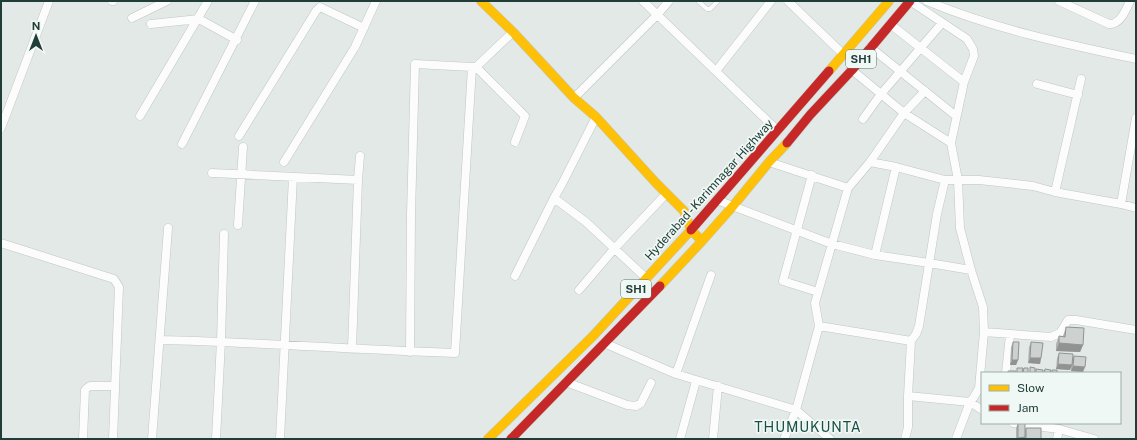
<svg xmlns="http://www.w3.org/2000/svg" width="1137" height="440" font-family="'Public Sans',sans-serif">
<rect width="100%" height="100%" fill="#e3e9e6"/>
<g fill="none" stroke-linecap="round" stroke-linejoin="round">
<!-- lane casing -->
<g stroke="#c0c6c4" stroke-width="5">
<path id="lane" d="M698,1L707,9H710L718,1"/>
</g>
<!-- street casing -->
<g stroke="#c0c6c4" stroke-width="9">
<path id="street" d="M112,1H113
M643,1L778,131
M788,1L843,54
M910,1L967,39L973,49L974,56L964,82L951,143L958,180L960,228L971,270L983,307L984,332L979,388L974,397L970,402L956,439
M927,1C994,29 1066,44 1136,59
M1059,1L1109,24C1120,25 1126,10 1130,1
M132,18L167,1
M151,24L199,19L237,40
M890,24L964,82
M870,47L956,116
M476,67L513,32
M852,70L904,113L951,143
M716,71L771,1
M1037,84L1078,95
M574,98L658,14L669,1
M140,116L208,1
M596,117L562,184L554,198L586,222L646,278
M863,119L881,94L942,23
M1,128L49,1
M239,136L316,11L320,7L364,28
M182,144L255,1
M284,162L355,47L376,1
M769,162L848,188
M870,162L896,167L875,255
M896,167L945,180
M212,173L358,180
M812,175L783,281L818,292
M1055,192L1081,79
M717,200L832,244L875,255L929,263L971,270
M1121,204L1136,118
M238,225L243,147
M1,243L114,279L119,287L113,439
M515,276L554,198
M579,290L614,249L666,194
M819,326L911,341
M984,332L1051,337L1060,333L1068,320H1076L1136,330
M160,340C258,342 357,350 455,353L472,67H476L525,116L515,142
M604,343L676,374L796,410L830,439
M352,349L358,180L360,156
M410,352L411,214L415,64L472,67
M1006,373L1010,335
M676,374L711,275
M566,382L627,405L636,406L641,403L651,383
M908,396L970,402L982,410
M1013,423L1059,429L1094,439
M83,439L85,390L87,388L90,386H115
M152,439L168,228
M216,439L221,341L224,234
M280,439L293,177
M680,439L696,381
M713,439L718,386
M784,439L796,410L819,326L815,303L848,188L870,162L904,113L925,91
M905,439L908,427V396L911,341L916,334L919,326L937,214L945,180H979L1033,186L1055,192L1121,204L1136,208
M1057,439L1059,429"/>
</g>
<!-- slow casing -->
<g stroke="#bec7c4" stroke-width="10">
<path id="slow" d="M481,1L513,32L574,98L596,117L656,183L684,211L691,230L702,241
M829,71L889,1
M660,286L702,241L733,206L769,162L787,143
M488,439L593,336L691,230"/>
</g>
<!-- jam casing -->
<g stroke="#bec7c4" stroke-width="10">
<path id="jam" d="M787,143L810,115L852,70L910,1
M691,230L829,71
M511,439L660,286"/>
</g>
<!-- lane -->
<use href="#lane" stroke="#fbfcfb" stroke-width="4"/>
<!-- street -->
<use href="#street" stroke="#fbfcfb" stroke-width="8"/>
<!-- slow -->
<use href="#slow" stroke="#ffc107" stroke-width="9"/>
<!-- jam -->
<use href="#jam" stroke="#c62828" stroke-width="9"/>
</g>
<!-- wall -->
<path fill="#b0b5b3" d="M1066,327L1083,345L1080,352L1056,351V344L1059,336H1063Z
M1013,342L1018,360L1016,365H1010L1011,347Z
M1031,342L1041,358L1040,364L1028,363L1029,347Z
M1059,353L1072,360L1074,356L1083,372L1071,371V367L1070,370L1056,369L1057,358Z
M1018,423L1025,431L1026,428L1041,439H1016V428Z
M1050,423H1061V425Z"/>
<!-- shaded-wall -->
<path fill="#909392" d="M1059,343L1083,345L1080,352L1056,351Z
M1030,358H1041L1040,364L1028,363Z
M1012,360H1018L1016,365H1010Z
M1058,364L1072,365L1070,370L1056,369Z
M1073,366L1085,367L1083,372L1071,371Z
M1025,437V439H1017L1018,438Z"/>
<!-- building -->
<path fill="#cdd2d0" stroke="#909392" d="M1066,327L1084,328L1083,345L1059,343V336L1065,337Z
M1013,342H1019L1018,360H1012Z
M1031,342L1043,343L1041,358H1030Z
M1059,353L1073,354L1072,365L1058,364Z
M1074,356L1086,357L1085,367L1073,366Z
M1030,367L1035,368V373H1030Z
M1017,368H1023L1022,373H1017Z
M1024,368H1028V373H1023Z
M1036,369L1043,370V373H1036Z
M1045,369L1051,370L1050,373H1044Z
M1052,370H1057V373H1052Z
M1008,371H1016V373H1008Z
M1018,423H1025V437L1018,438Z
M1026,428H1041V439H1026Z"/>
<g text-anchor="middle" stroke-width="3.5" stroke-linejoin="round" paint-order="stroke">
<!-- shield labels -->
<g fill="#f0f8f5" stroke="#5e7570" stroke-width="1">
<rect x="846" y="50" width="30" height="18" rx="3"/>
<rect x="621" y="280" width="30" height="18" rx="3"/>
</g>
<g font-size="11" font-weight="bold" fill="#203d37">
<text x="861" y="63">SH1</text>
<text x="636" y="293">SH1</text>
</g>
<!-- street labels -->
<g font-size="12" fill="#203d37" stroke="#f0f8f5">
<text transform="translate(709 190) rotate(-48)" y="4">Hyderabad - Karimnagar Highway</text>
</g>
<!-- quarter labels -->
<g font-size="14" letter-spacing="1" fill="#1b4f46" stroke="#f0f8f5">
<text x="808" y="432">THUMUKUNTA</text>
</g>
</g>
<!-- border -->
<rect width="1137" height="440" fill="none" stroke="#203d37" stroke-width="4"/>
<!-- legend -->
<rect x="981" y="372" width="140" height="52" fill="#f0f8f5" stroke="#9dada9"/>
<rect x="989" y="385" width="20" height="6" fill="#ffc107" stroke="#9dada9"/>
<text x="1017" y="392" font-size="12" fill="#203d37">Slow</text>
<rect x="989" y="405" width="20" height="6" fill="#c62828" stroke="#9dada9"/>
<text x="1017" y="412" font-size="12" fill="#203d37">Jam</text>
<!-- north arrow -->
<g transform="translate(36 36)" stroke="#f0f8f5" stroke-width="3" paint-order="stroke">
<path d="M0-3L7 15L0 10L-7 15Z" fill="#203d37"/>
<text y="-6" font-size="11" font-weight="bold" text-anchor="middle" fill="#203d37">N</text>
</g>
</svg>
